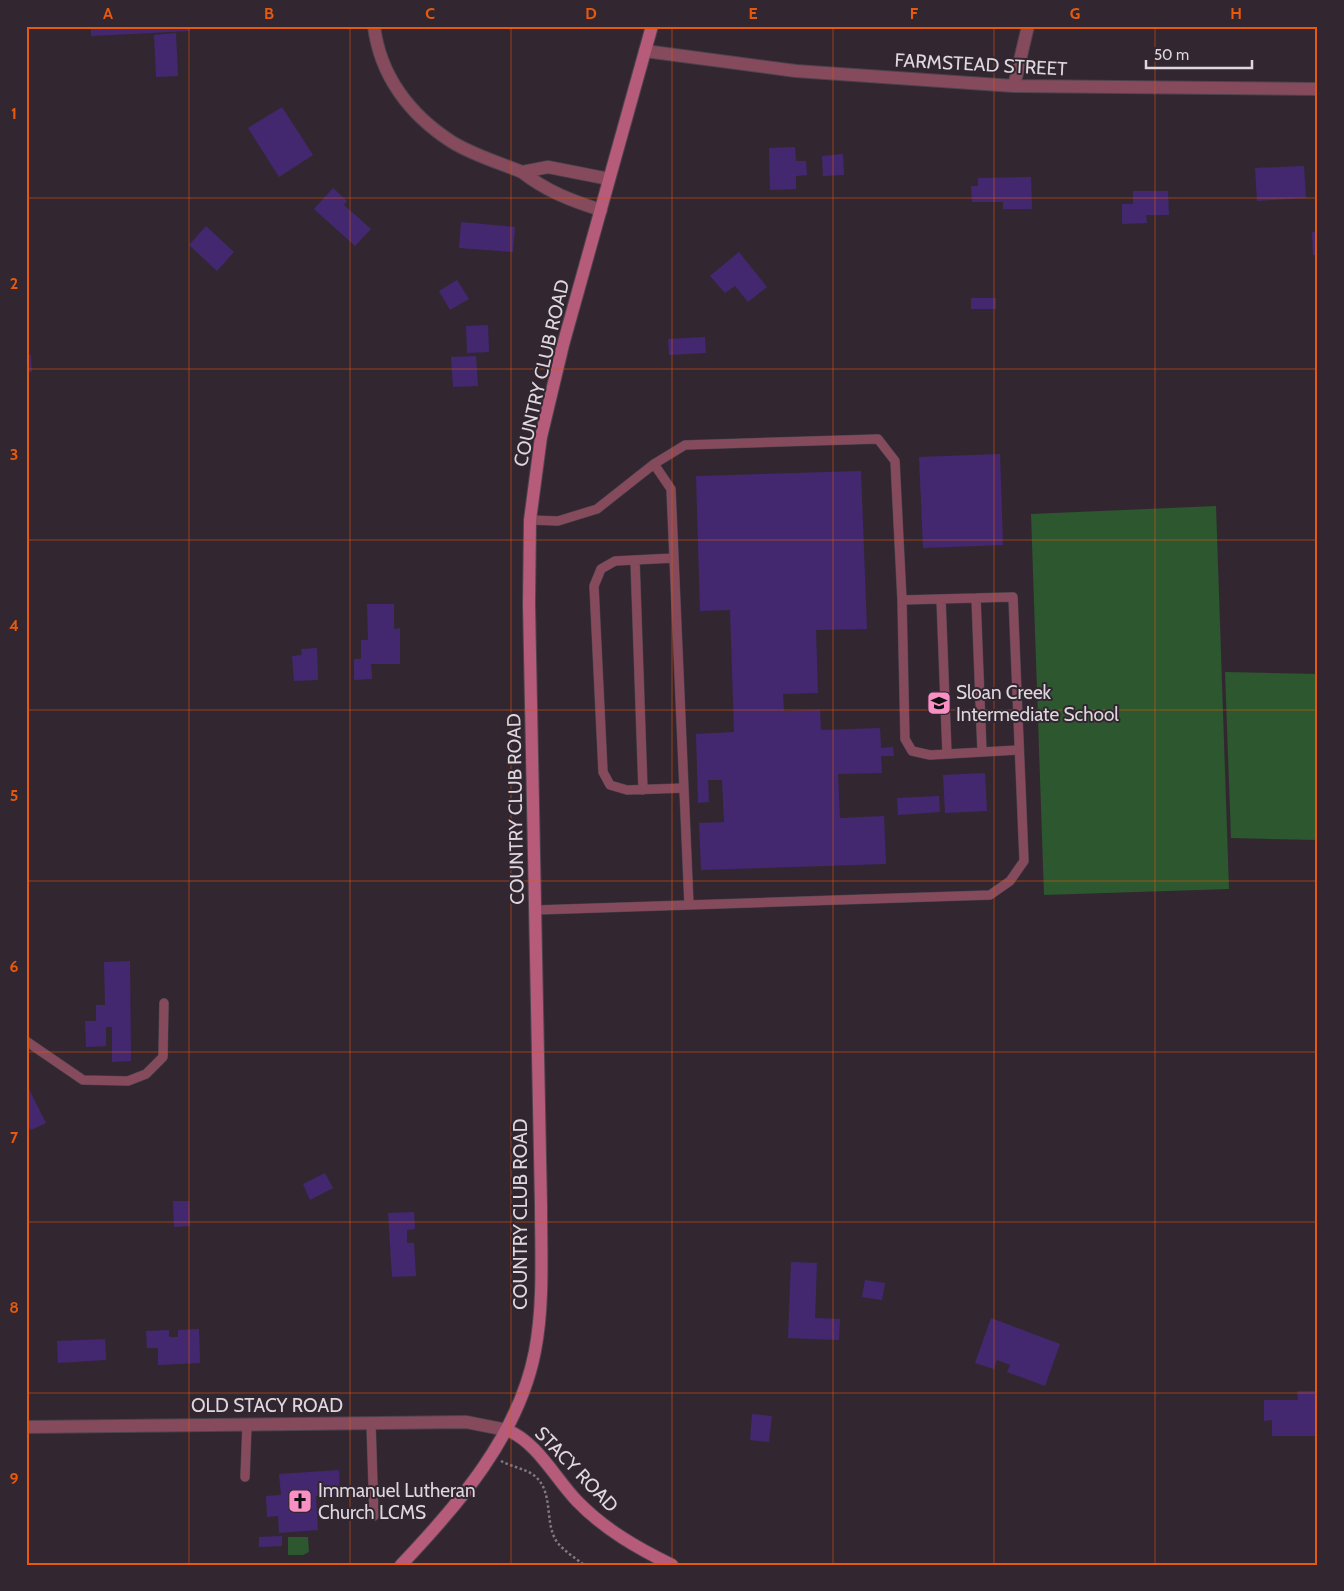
<svg xmlns="http://www.w3.org/2000/svg" width="1344" height="1591" font-family="Cabin,sans-serif">
<rect width="100%" height="100%" fill="#322731"/>
<!-- green -->
<path fill="#2d572e" d="M1216,506L1229,889L1044,895L1031,514Z
M1225,672L1318,674V840L1231,838Z
M288,1537H308L309,1552L303,1555H288Z"/>
<!-- building -->
<path fill="#432870" d="M91,26H189V31L91,36Z
M176,33L178,76L156,77L154,35Z
M282,107L313,155L279,177L248,128Z
M795,147L796,161H806L807,175L796,176V189L770,190L769,148Z
M843,154L844,175L823,176L822,156Z
M1304,166L1306,198L1257,201L1255,168Z
M1031,177L1032,209H1003V202H972L971,186H978V178Z
M333,188L347,201L344,205L371,229L355,246L314,209Z
M1133,191H1168L1169,215H1146L1147,223L1122,224V204H1133Z
M461,222L515,227L513,252L459,248Z
M206,226L234,252L217,271L189,245Z
M1312,232H1318V255H1313Z
M739,252L767,287L748,302L735,286L725,293L710,276Z
M457,280L469,299L450,310L439,291Z
M971,298H996V309H971Z
M488,325L489,352L467,353L466,326Z
M705,337L706,353L669,355L668,339Z
M26,355H31L32,372H26Z
M476,356L478,386L453,387L451,357Z
M1000,454L1003,545L923,548L919,457Z
M861,471L867,629L816,630L818,693L783,694L784,711L820,710L821,730L880,728L881,748L893,747L894,756H881L882,773L838,774L840,818L884,816L886,864L701,870L699,823L724,822L722,780H708L709,802L698,803L696,734L734,732L730,610L700,611L696,476Z
M367,604H394V629L400,628V664H371L372,679L354,680V659H361V640H368Z
M317,648L318,680L294,681L292,656L302,655L301,649Z
M985,773L987,811L945,813L943,775Z
M939,796L940,812L898,815L897,798Z
M130,961L131,1061L112,1062V1027H106V1046L86,1047L85,1021H96V1005H105L104,962Z
M29,1089L46,1123L31,1130L26,1125V1090Z
M325,1173L333,1188L310,1200L303,1184Z
M173,1201H189L190,1226L174,1227Z
M414,1212L415,1229L407,1230V1243H414L416,1276L392,1277L388,1213Z
M791,1262L817,1263L815,1318L840,1319L839,1340L788,1338Z
M865,1280L885,1283L882,1300L862,1297Z
M991,1318L1060,1344L1045,1386L1007,1372L1010,1365L997,1360L994,1369L975,1363Z
M199,1329L200,1363L158,1365V1348H147L146,1331L169,1330V1337H178V1330Z
M105,1339L106,1360L58,1363L57,1341Z
M1297,1391H1318V1436H1272V1420L1264,1421V1400H1298Z
M752,1414L772,1416L769,1442L750,1440Z
M339,1470L340,1495L316,1496L318,1530L279,1533L278,1516L267,1517L266,1496L281,1495L279,1474Z
M282,1536V1546L259,1547V1537Z"/>
<g fill="none" stroke-linecap="round" stroke-linejoin="round">
<!-- lane casing -->
<g stroke="#4e434d" stroke-width="10">
<path id="lane" d="M654,464L671,489L689,905
M530,520L558,521L597,509L654,464L685,445L878,439L895,461L902,600L1013,597L1024,861L1010,881L990,895L536,910
M674,558L615,561L601,569L594,586L603,772L610,785L627,790L684,788
M635,560L643,790
M976,598L982,752
M941,599L947,754
M902,600L905,739L912,751L930,755L1019,750
M26,1041L83,1080L128,1081L146,1074L163,1057L164,1003
M371,1423L374,1516
M245,1477L247,1425"/>
</g>
<!-- street casing -->
<g stroke="#4e434d" stroke-width="14">
<path id="street" d="M374,26C380,76 410,115 452,142C473,155 500,163 522,172
M645,51L796,71L1014,86L1318,89
M1014,86L1028,26
M601,210C572,201 546,191 522,172L548,167L609,179
M26,1427L466,1422L507,1430"/>
</g>
<!-- secondary casing -->
<g stroke="#4e434d" stroke-width="14">
<path id="secondary" d="M507,1430C537,1442 555,1478 577,1501C604,1529 637,1548 672,1565
M401,1565C458,1505 519,1435 535,1351C544,1304 541,1254 541,1206L529,604L530,520L541,437L563,345L652,26"/>
</g>
<!-- path -->
<path stroke="#827981" stroke-width="2.5" stroke-dasharray="2.5 2.5" stroke-linecap="butt" d="M501,1461C512,1467 527,1469 536,1477C554,1494 544,1523 557,1542C564,1551 575,1558 584,1565"/>
<!-- lane -->
<use href="#lane" stroke="#854b5d" stroke-width="9"/>
<!-- street -->
<use href="#street" stroke="#854b5d" stroke-width="12"/>
<!-- secondary -->
<use href="#secondary" stroke="#b65b79" stroke-width="12"/>
</g>
<!-- grid -->
<path fill="none" stroke="#e8590c" stroke-width="1" stroke-opacity="0.55" d="M189,26V1565M350,26V1565M511,26V1565M672,26V1565M833,26V1565M994,26V1565M1155,26V1565M26,198H1318M26,369H1318M26,540H1318M26,710H1318M26,881H1318M26,1052H1318M26,1222H1318M26,1393H1318"/>
<!-- icons -->
<defs>
<g id="school-square" transform="scale(1.25)"><rect x="-9" y="-9" width="18" height="18" rx="4" fill="#fa8fc6" stroke="#322731"/><path d="M0-5L7-2L0 1L-7-2ZM-4 1L0 2.5L4 1V4Q0 6-4 4Z" fill="#111"/></g>
<g id="church-square" transform="scale(1.25)"><rect x="-9" y="-9" width="18" height="18" rx="4" fill="#fa8fc6" stroke="#322731"/><path d="M-1.2-6h2.4v3.5h3.3v2.4h-3.3V6h-2.4V-.1h-3.3v-2.4h3.3Z" fill="#111"/></g>
</defs>
<g fill-rule="evenodd">
<use href="#school-square" x="939" y="703"/>
<use href="#church-square" x="300" y="1501"/>
</g>
<g text-anchor="middle" stroke-width="4" stroke-linejoin="round" paint-order="stroke">
<!-- street labels -->
<g font-size="19" fill="#ded7dd" stroke="#322731">
<text transform="translate(981 64) rotate(3)" y="7">FARMSTEAD STREET</text>
<text transform="translate(541 373) rotate(-77)" y="7">COUNTRY CLUB ROAD</text>
<text transform="translate(515 809) rotate(-91)" y="7">COUNTRY CLUB ROAD</text>
<text transform="translate(520 1214) rotate(-90)" y="7">COUNTRY CLUB ROAD</text>
<text x="267" y="1412">OLD STACY ROAD</text>
<text transform="translate(577 1469) rotate(46)" y="7">STACY ROAD</text>
</g>
<!-- poi labels -->
<g font-size="19" fill="#ded7dd" stroke="#322731" text-anchor="start">
<text x="956" y="699">Sloan Creek<tspan x="956" dy="22">Intermediate School</tspan></text>
<text x="318" y="1497">Immanuel Lutheran<tspan x="318" dy="22">Church LCMS</tspan></text>
</g>
</g>
<!-- border -->
<rect width="1344" height="1591" fill="none" stroke="#322731" stroke-width="55"/>
<!-- scale -->
<path d="M1146 60v8h106v-8" fill="none" stroke="#ded7dd" stroke-width="2.5"/>
<text x="1154" y="60" font-size="15" fill="#ded7dd" stroke="#322731" stroke-width="4" paint-order="stroke">50 m</text>
<rect x="28" y="28" width="1288" height="1536" fill="none" stroke="#e8590c" stroke-width="2"/>
<g font-size="16" text-anchor="middle" font-weight="bold" fill="#e8590c">
<text x="108" y="19">A</text>
<text x="269" y="19">B</text>
<text x="430" y="19">C</text>
<text x="591" y="19">D</text>
<text x="753" y="19">E</text>
<text x="914" y="19">F</text>
<text x="1075" y="19">G</text>
<text x="1236" y="19">H</text>
<text x="14" y="119">1</text>
<text x="14" y="289">2</text>
<text x="14" y="460">3</text>
<text x="14" y="631">4</text>
<text x="14" y="801">5</text>
<text x="14" y="972">6</text>
<text x="14" y="1143">7</text>
<text x="14" y="1313">8</text>
<text x="14" y="1484">9</text>
</g>
</svg>
